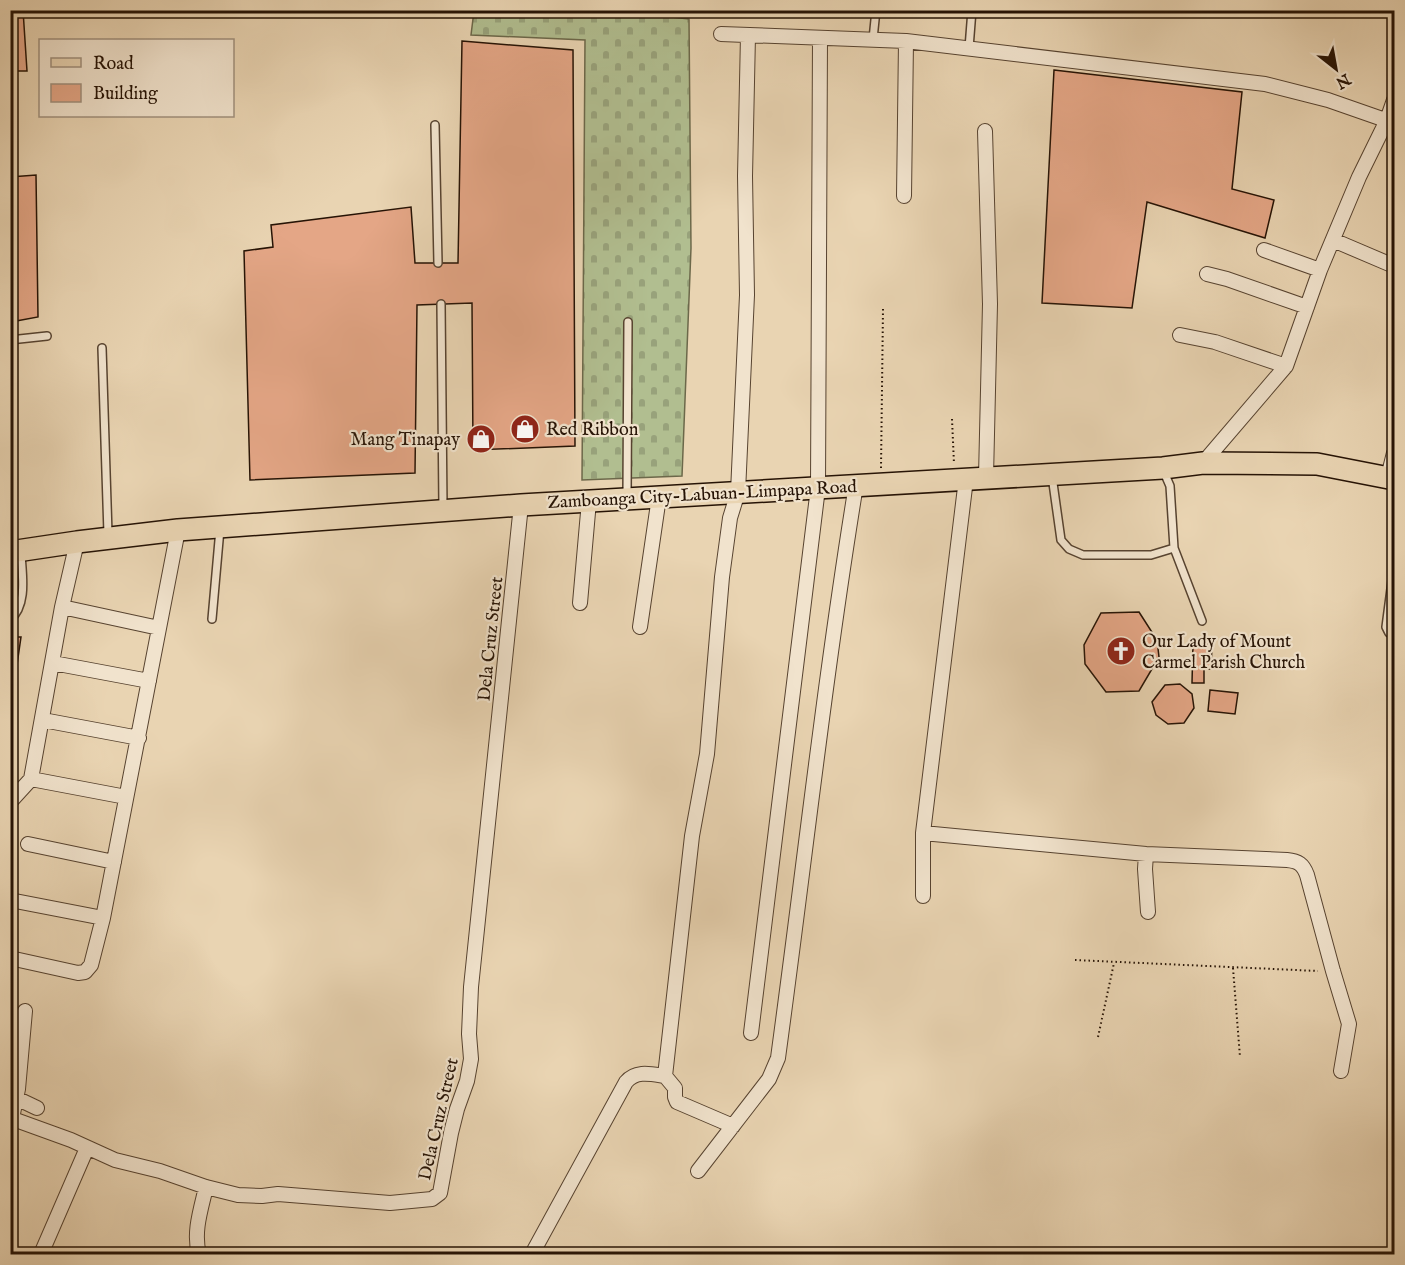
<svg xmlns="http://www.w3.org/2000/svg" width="1405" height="1265" font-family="'IM FELL English',serif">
<defs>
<pattern id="cemetery-stones" width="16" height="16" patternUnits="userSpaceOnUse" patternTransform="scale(1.5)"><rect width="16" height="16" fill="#b1be90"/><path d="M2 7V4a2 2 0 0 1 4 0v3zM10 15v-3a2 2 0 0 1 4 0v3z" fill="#98a27b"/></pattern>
</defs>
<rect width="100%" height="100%" fill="#e9d4b2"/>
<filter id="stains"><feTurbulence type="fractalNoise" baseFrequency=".00333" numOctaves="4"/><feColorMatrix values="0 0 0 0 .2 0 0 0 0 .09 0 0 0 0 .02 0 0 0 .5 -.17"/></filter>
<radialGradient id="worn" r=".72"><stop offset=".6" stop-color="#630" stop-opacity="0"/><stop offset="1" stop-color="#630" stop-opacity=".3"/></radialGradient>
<!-- cemetery -->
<path fill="url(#cemetery-stones)" stroke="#6c684a" stroke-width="1.5" d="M664,10L663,16L689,19L691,248L682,476L582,480L585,40L471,35L474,11Z"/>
<!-- building -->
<path fill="#e4a686" stroke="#261305" stroke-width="1.5" d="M10,10H23L27,71H10Z
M462,41L573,50L575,446L473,450L472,303L417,305L415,473L250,480L244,251L273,247L271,225L411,207L415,263H458Z
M1054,70L1242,92L1232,189L1274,200L1265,238L1147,202L1132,308L1042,303Z
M36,175L38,317L11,322L10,324V177Z
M1139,612L1157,640L1159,657L1139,691L1106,692L1085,664L1084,645L1101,613Z
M10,637H21L10,713Z
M1193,644H1212L1211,669H1204V683H1192Z
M1180,684L1192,694L1194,708L1184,723L1168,724L1156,715L1152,702L1165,685Z
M1210,690L1238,693L1235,714L1208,711Z"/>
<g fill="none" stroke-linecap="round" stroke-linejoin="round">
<!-- lane casing -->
<g stroke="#574330" stroke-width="10">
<path id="lane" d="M873,39L876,10
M969,48L972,10
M435,125L438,263
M441,304L443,508
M10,340L47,336
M102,348L108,534
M1052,476L1061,540L1069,549L1083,555H1151L1174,548L1170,486L1164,472
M627,496L628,322
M1174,548L1202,621
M1394,566L1386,627L1389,633L1394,632
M212,619L220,529
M10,620C28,605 22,574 21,554"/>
</g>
<!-- street casing -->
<g stroke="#574330" stroke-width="16">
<path id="street" d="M721,34L906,41L1265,84L1328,100L1394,123
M985,131L990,304L986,477
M904,196L906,41
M1333,240L1394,266
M1264,250L1320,270
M1207,274L1227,279L1307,307
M1180,335L1215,342L1286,366
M1203,463L1286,366L1320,270L1359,177L1387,120L1394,100
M1388,477L1394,453
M580,603L589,501
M62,607L159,628
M640,627L659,497
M53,663L149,681
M43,720L139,738
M31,779L126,797
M10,802L31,779L62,607L77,542
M923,833L1146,854L1287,860C1298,861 1303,864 1307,875L1333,971L1349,1024L1341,1071
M28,844L114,862
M1146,854L1145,869L1148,912
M923,896V833L966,479
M10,900L103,918
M10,958L78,973L85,972L91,965L103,918L178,530
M751,1033L818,488L820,38
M16,1098L37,1108
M13,1119L71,1140L115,1160L160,1171L206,1187L238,1195L262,1196L278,1194L390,1203L432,1199L440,1193L451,1133L457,1109L467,1081L471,1059L469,1034L471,987L521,505
M733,1126L677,1102L675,1097V1088L665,1076L692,836L707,754L722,577L730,518L738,492L747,295L745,176L748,35
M10,1128L18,1089L25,1011
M698,1171L769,1079L778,1058C804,867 825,675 856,485
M41,1254L87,1148
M199,1254C193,1232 201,1209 206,1187
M532,1254L626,1082C636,1070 651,1074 665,1076"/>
</g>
<!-- primary casing -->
<g stroke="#261305" stroke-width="24">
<path id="primary" d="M10,552L77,542L178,530L521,505L1163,468L1203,463L1317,464L1394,479"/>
</g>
<!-- path -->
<path stroke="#261305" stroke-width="2" stroke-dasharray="1.5 3" stroke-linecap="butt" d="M952,419L954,464
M881,468L883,309
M1075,960L1318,971
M1233,968L1240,1057
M1098,1037L1114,963"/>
<!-- lane -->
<use href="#lane" stroke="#f1e3cd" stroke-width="7"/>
<!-- street -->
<use href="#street" stroke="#f1e3cd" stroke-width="14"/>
<!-- primary -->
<use href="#primary" stroke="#e9d4b2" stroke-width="21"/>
</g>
<!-- icons -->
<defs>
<g id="shop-disc" transform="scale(1.5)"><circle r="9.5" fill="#8f2418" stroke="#f1e3cd"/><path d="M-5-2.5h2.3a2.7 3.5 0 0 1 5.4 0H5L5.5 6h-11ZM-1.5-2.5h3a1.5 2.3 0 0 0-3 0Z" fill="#fff"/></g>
<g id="church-disc" transform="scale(1.5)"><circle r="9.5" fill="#8f2418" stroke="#f1e3cd"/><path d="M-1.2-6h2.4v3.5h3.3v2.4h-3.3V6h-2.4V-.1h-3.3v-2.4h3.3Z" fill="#fff"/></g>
</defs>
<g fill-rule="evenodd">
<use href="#shop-disc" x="525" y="429"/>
<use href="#shop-disc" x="481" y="439"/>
<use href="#church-disc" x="1121" y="651"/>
</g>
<g text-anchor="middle" stroke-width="4.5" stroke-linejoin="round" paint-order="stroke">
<!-- poi labels -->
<g font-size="18" fill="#261305" stroke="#f1e3cd" text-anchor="start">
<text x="546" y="435">Red Ribbon</text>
<text x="460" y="445" text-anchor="end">Mang Tinapay</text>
<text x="1142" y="647">Our Lady of Mount<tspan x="1142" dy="21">Carmel Parish Church</tspan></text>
</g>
<!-- street labels -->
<g font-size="18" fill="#261305" stroke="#f1e3cd">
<text transform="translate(702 494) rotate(-3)" y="6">Zamboanga City-Labuan-Limpapa Road</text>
<text transform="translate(490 639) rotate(-84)" y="6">Dela Cruz Street</text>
<text transform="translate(438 1119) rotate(-77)" y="6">Dela Cruz Street</text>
</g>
</g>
<!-- margin -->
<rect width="1405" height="1265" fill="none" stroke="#e9d4b2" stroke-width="36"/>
<rect x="12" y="12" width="1381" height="1241" fill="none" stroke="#261305" stroke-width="3"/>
<rect x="18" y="18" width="1369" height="1229" fill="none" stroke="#261305" stroke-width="1.5"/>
<!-- legend -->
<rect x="39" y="39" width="195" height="78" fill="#f1e3cd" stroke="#a0907d" stroke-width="1.5"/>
<rect x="51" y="58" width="30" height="9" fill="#e9d4b2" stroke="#a0907d" stroke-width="1.5"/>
<text x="93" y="69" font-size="18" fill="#261305">Road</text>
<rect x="51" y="84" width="30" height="18" fill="#e4a686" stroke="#a0907d" stroke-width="1.5"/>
<text x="93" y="99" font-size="18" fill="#261305">Building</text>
<!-- north arrow -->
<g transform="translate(1336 69) rotate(149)" stroke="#f1e3cd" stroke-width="4.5" paint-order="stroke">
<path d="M0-4.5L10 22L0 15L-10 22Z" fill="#261305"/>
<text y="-9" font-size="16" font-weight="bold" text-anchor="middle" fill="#261305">N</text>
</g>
<rect width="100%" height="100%" filter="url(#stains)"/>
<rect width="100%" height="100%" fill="url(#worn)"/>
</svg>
